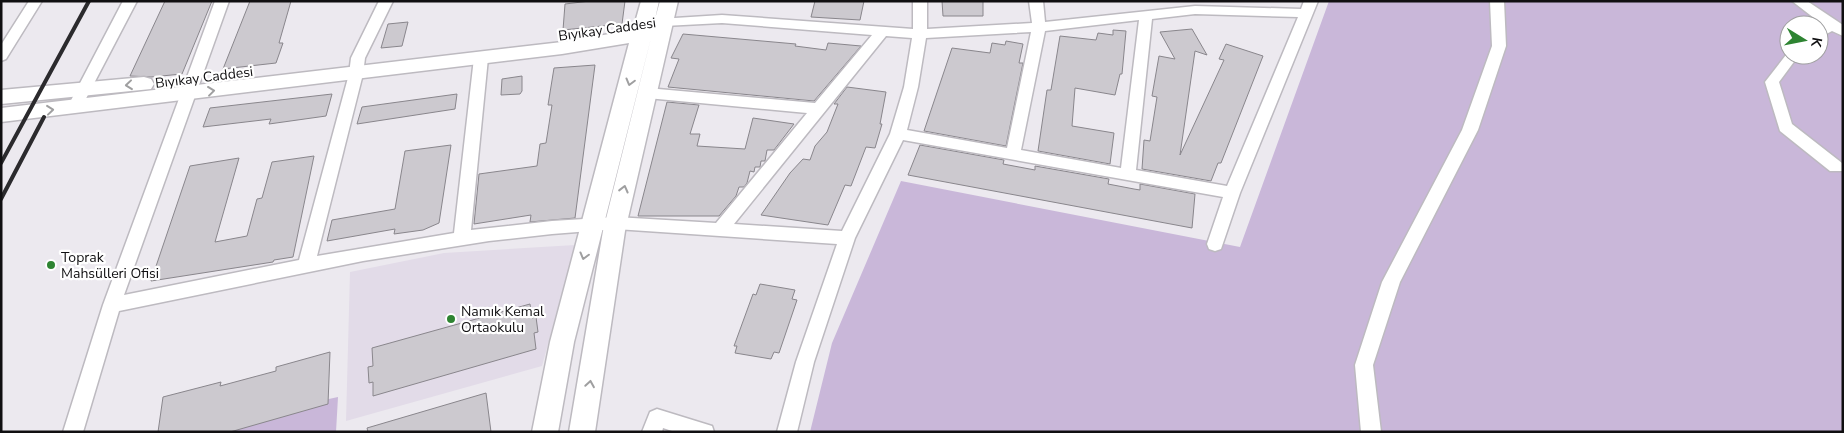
<svg xmlns="http://www.w3.org/2000/svg" width="1844" height="433" font-family="'Nunito Sans',sans-serif">
<rect width="100%" height="100%" fill="#ece9ef"/>
<!-- built -->
<path fill="#e2dbe8" d="M575,245L542,366L346,421L350,272L444,253Z"/>
<!-- green -->
<path fill="#c9b7d9" fill-rule="evenodd" d="M1329,1H1843V432H810L832,343L901,181L1240,247ZM1789,25H1819V55H1789Z
M338,397L336,432H235L237,419Z"/>
<!-- building -->
<path fill="#ccc9cf" stroke="#89868c" d="M165,1H212L182,74L151,77L130,76Z
M250,1H291L279,43H283L276,63L223,69Z
M590,1H625L622,24L563,30L565,4Z
M815,1H864L860,20L811,17Z
M942,1H983V16H943Z
M408,22L402,46L381,48L388,24Z
M1192,29L1207,55L1195,51L1180,155L1224,60L1219,59L1226,44L1263,56L1221,163H1218L1211,181L1142,169L1144,140L1150,141L1157,97L1152,96L1159,56L1175,59L1160,32Z
M1113,30L1126,31L1122,74H1120L1115,95L1075,88L1072,126L1114,133L1110,164L1038,151L1047,90H1051L1060,36L1096,40L1098,33L1113,35Z
M683,34L796,44L795,46L826,50L828,43L861,46L814,101L668,87L679,59L671,58Z
M1006,41L1023,44L1019,63H1023L1006,146L924,131L952,48L990,53L992,43L1005,45Z
M595,65L575,218L530,222L531,215L474,224L479,174L537,166L540,144L546,143L552,105H548L554,68Z
M522,76V91L520,94L501,95L502,79Z
M847,87L886,92L880,124H882L875,148L866,147L851,186L845,185L828,225L761,215L790,173L803,159L810,160L815,146L827,132L838,104H834Z
M332,94L326,116L269,124L271,119L203,127L210,108Z
M457,94L455,109L357,124L362,107Z
M667,102L699,105L690,134H700L697,146L745,149L753,118L794,124L774,150H767L765,161H761L760,167H755L754,172L750,171L747,183L744,187H739L736,196L719,216H638Z
M451,145L439,223L423,230L394,234L395,229L327,241L332,220L395,209L405,151Z
M920,145L1004,160L1003,164L1035,170V166L1109,179L1108,184L1134,189L1140,190V184L1195,194L1192,228L908,175Z
M314,156L293,257L274,260L273,262L151,281L190,166L239,158L215,242L247,236L257,199L262,198L272,162Z
M760,284L795,290L792,299L797,300L779,353L774,352L771,359L735,353L737,346H734L753,294L756,295Z
M530,304L532,318L536,317L538,332L534,333L536,349L373,396V382L369,383L368,367L373,366L372,348Z
M330,352L328,404L230,432H158L163,397L221,382L220,386L276,371V367Z
M486,393L491,432H368L367,428Z"/>
<g fill="none" stroke-linecap="round" stroke-linejoin="round">
<!-- street casing -->
<g stroke="#bdbac0" stroke-width="3">
<path id="street" d="M29,1H42L6,59L1,61V45Z
M123,1H137L79,112H69L67,108Z
M215,1H229L124,295L299,260L349,74L351,58L379,1H393L365,58L363,74L317,256L454,233L474,58L481,53L488,58L471,230L552,221L616,217L716,223L807,113L647,98L642,97L640,93L642,89L647,88L815,103L872,35L722,23L664,26L659,25L657,22L659,19L722,15L913,29V1H927V29L1032,23L1029,1H1043L1045,22L1195,6L1301,9L1304,1H1318L1240,193L1221,249L1215,251L1209,249L1207,244L1223,197L903,140L855,238L814,362L797,432H777L796,362L837,244L616,229L552,234L489,241L363,261L119,311L83,432H63L103,305ZM1195,14L1298,17L1227,186L1136,170L1152,19ZM1139,20L1121,168L1021,150L1045,31ZM1031,32L1007,148L907,130L918,87L926,38ZM886,36L912,38L904,87L890,134L842,231L734,224Z
M1490,1H1504L1506,46L1478,130L1400,282L1373,365L1381,432H1361L1355,365L1382,282L1462,130L1492,46Z
M1792,1H1807L1843,25V36L1832,31L1819,38V28L1823,25Z
M1789,51V55H1799L1779,82L1792,124L1842,163V171H1830L1780,131L1765,82Z
M657,409L712,426L714,432H675L663,428L662,432H642L650,412Z"/>
</g>
<!-- secondary casing -->
<g stroke="#bdbac0" stroke-width="3">
<path id="secondary" d="M641,1H659L655,19L660,1H678L625,231L595,432H569L603,231L651,38L574,342L558,432H532L550,342L629,43L562,54L1,122V108L562,42L633,30Z
M144,77L151,79L154,84L151,89L1,104V90Z"/>
</g>
<!-- street -->
<use href="#street" fill="#fff" fill-rule="evenodd"/>
<!-- secondary -->
<use href="#secondary" fill="#fff" fill-rule="evenodd"/>
<!-- rail -->
<path stroke="#2b2a2d" stroke-width="4" d="M1,163L89,1
M1,199L44,117"/>
</g>
<!-- one-way arrows -->
<defs><path id="oneway-chevron" d="M-2-3.5L2.5 0L-2 3.5" fill="none" stroke-width="1.6" stroke-linecap="round" stroke-linejoin="round" transform="scale(1.25)"/></defs>
<g stroke="#9f9fa0">
<use href="#oneway-chevron" transform="translate(630 82) rotate(105)"/>
<use href="#oneway-chevron" transform="translate(129 85) rotate(174)"/>
<use href="#oneway-chevron" transform="translate(211 91) rotate(-7)"/>
<use href="#oneway-chevron" transform="translate(50 110) rotate(-6)"/>
<use href="#oneway-chevron" transform="translate(624 189) rotate(-76)"/>
<use href="#oneway-chevron" transform="translate(584 256) rotate(105)"/>
<use href="#oneway-chevron" transform="translate(590 384) rotate(-81)"/>
</g>
<!-- markers -->
<g fill="#2e8432" stroke="#fff" stroke-width="2">
<circle cx="51" cy="265" r="5"/>
<circle cx="451" cy="319" r="5"/>
</g>
<g text-anchor="middle" stroke-width="4.5" stroke-linejoin="round" paint-order="stroke">
<!-- street labels -->
<g font-size="14" fill="#100f11" stroke="#fff">
<text transform="translate(607 29) rotate(-8)" y="5">Bıyıkay Caddesi</text>
<text transform="translate(204 77) rotate(-7)" y="5">Bıyıkay Caddesi</text>
</g>
<!-- poi labels -->
<g font-size="14" fill="#100f11" stroke="#fff" text-anchor="start">
<text x="61" y="262">Toprak<tspan x="61" dy="16">Mahsülleri Ofisi</tspan></text>
<text x="461" y="316">Namık Kemal<tspan x="461" dy="16">Ortaokulu</tspan></text>
</g>
</g>
<!-- border -->
<rect width="1844" height="433" fill="none" stroke="#100f11" stroke-width="5"/>
<!-- north arrow -->
<g transform="translate(1804 40) rotate(100)"><circle r="24" fill="#ffffff" stroke="#9f9fa0"/>
<path d="M0-4L9 19L0 12L-9 19Z" fill="#2e8432"/>
<text y="-8" font-size="14" font-weight="bold" text-anchor="middle" fill="#100f11">K</text>
</g>
</svg>
